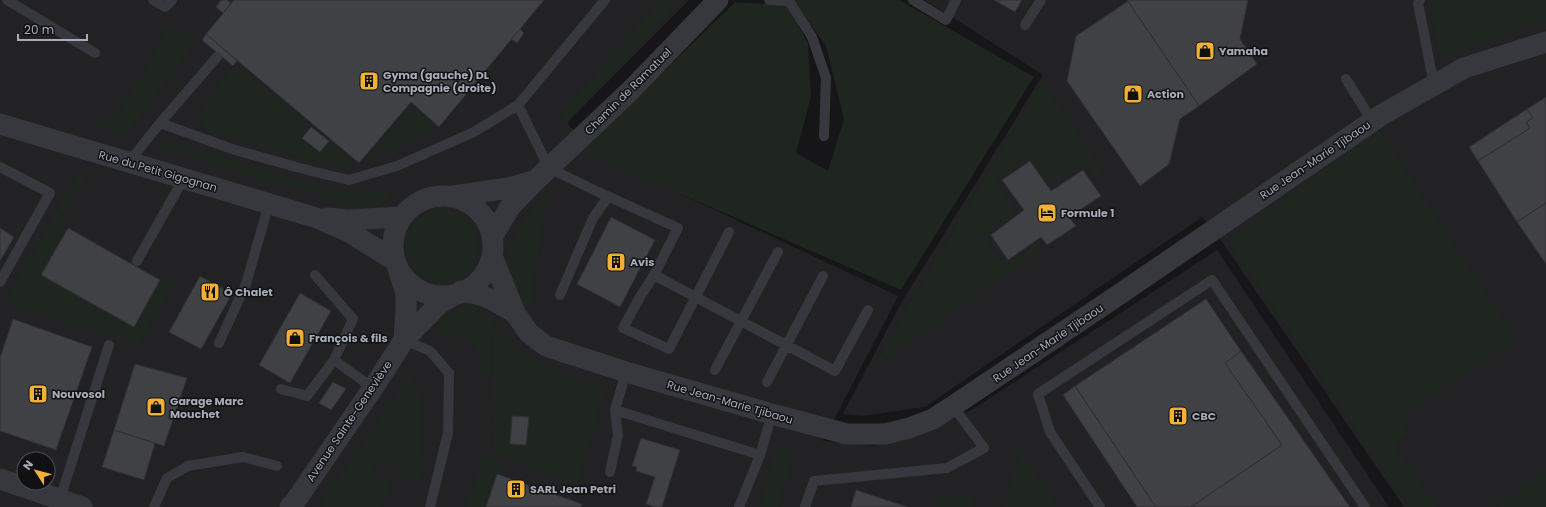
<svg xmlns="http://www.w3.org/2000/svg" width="1546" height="507" font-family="Poppins,sans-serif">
<rect width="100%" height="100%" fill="#161618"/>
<!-- built -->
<path fill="#222225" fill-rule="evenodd" d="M0,0H689L567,123L598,155L898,296L823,441L874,446L924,433L973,409L1217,250L1389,507H0ZM24,459H48V483H24Z
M925,0H1546V507H1404L1223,243L1202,217L925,407L863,416L843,414L901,303L1043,75Z"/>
<!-- green -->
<path fill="#1e261f" d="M660,0H681L565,123L563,111Z
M793,0H899L1034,77L901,290L582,151L735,2L788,5L808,44L811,96L796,153L828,171L844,119L826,46Z
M1448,0H1546L1545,20L1440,56L1431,10L1434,3Z
M171,21L196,42L125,136L95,124L99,114L114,121L152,58Z
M239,67L309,124L300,137L320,153L330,143L355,163L332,166L212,132L205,128L199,119L201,109L231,68Z
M1042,82L1104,171L1096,177L1085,161L1052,184L1027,156L996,181L1016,210L983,235L1005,265L1038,243L1043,250L873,367Z
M411,105L437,127L365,160Z
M1379,130L1517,340L1400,417L1409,432L1394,447L1438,507H1408L1227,239Z
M164,139L309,183L363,195L383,187L390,200L357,208L161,147Z
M80,169L90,173L60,214L69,220L42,275L134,326L160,280L173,283L139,344L6,302Z
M548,193L529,310C525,305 520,300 516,295C490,256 520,220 548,193Z
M405 246a37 37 0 1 1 74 0a37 37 0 1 1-74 0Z
M471,302L520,352L534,363L606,389L577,484L494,453L492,337L490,372H480C483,341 465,336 438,334L436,329L438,317Z
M410,374L419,394L421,413L420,458L426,461L417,483L380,458L372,471L391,481L382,507H321L322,502Z
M795,450L778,507H759L775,452Z
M1021,451L1058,507H1004L1009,487Z
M484,456L505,466L495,472L483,507H466Z
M1546,471V507H1495Z
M969,494L973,504L972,507H936V503Z"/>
<!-- building -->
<path fill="#404145" stroke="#303034" d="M221,0H227L231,3L223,13L216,7Z
M234,0H544L439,127L411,102L359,163L206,34Z
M994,0H1022L1015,12Z
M1127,0H1248L1240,39L1257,64L1199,106Z
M1128,1L1199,106L1180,119L1169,164L1140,186L1067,81L1076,36Z
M520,29L524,33L517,43L511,39Z
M206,34L237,61L233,66L202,40Z
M1546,97V203L1517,222L1478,161L1530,128L1526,122L1533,118L1527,109Z
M1527,109L1533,118L1526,122L1530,128L1478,161L1469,147Z
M311,127L329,141L320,152L302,138Z
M1030,161L1051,191L1083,170L1101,196L1069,217L1076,226L1047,245L1041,237L1008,260L991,235L1024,210L1002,180Z
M1546,203V264L1517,222Z
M611,217L655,240L620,307L577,284Z
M0,228L14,237L0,261Z
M68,228L160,280L134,327L41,275Z
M200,276L232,294L201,349L169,332Z
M300,293L331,311L290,383L259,365Z
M1206,299L1241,351L1225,363L1282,445L1191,507H1156L1075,386Z
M13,319L92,347L56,450L0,431V358Z
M1241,351L1299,434L1350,507H1191L1282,445L1225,363Z
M135,364L187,378L164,446L114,430Z
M333,382L346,389L331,410L319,403Z
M1075,386L1156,507H1137L1063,395Z
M512,416L529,417L526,445L510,444Z
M114,430L155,443L144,480L102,467Z
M641,438L680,450L662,507H655L646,504L655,477L636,471L637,467L632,466Z
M497,474L582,504L581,507H486Z
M856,490L908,507H851Z"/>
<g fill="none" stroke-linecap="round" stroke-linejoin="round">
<!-- lane -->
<path stroke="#37383d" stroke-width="10" d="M7,0L95,53
M153,0L165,7L172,0
M769,0L789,1L812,37L826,78L824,136
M913,0L946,20L956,0
M1420,0L1418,3L1434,85
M1025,25L1041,0
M1346,79L1372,121
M518,105L549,168L594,190L678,228L654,275L640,297L623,328L669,349L729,232
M160,123L217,57
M129,162L160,123L235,150L311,171L349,180L397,166L474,132L518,105L605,0
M0,167L50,193L0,282
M137,261L184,178
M315,275L353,319L334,360L373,388
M654,275L835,371L868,310
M560,295L593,218L608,197
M404,340L430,351L449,373L448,433L430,507
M219,343L246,284L269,203
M715,370L778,252
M626,372L615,410L760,455L772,414
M767,382L823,276
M281,389L307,396L334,360
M610,472L618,435L615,410
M60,499L109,345
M154,507L167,478L188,466L243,457L277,466
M739,507L760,455
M805,507L814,481L947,468L984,448L953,406
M1100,507L1050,432L1038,394L1212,280L1365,507"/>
<!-- street -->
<path stroke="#37383d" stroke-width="21" d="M0,124L317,218L349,232L394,260
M453,196L509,188L536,180
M393 246a50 50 0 1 1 100 0a50 50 0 1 1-100 0Z
M327,218L348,220L401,217
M492,237L510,207L536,180L629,92L718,0
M492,256L515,313L529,333L546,346L626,372L772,414L847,434H885L909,428L933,419L953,406L1114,298L1383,114L1464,68L1546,42
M399,272L406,293V309L404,340
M461,291C486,295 494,300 515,313
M0,479L82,507
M290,507L294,503L373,388L404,340L439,304L454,295"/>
</g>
<!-- icons -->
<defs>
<g id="shop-square" transform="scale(1)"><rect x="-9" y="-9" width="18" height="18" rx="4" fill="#f2b134" stroke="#111113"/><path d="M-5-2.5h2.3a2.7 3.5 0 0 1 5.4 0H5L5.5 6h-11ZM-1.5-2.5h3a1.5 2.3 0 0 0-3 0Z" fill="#111"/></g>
<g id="building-square" transform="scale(1)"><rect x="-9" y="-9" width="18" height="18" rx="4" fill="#f2b134" stroke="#111113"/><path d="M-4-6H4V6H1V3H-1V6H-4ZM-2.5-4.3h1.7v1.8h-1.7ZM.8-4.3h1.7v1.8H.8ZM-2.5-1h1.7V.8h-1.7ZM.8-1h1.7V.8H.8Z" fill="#111"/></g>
<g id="hotel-square" transform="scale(1)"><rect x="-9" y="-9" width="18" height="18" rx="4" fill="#f2b134" stroke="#111113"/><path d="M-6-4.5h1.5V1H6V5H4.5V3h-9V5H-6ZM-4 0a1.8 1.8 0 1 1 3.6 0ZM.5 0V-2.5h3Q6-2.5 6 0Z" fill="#111"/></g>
<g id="restaurant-square" transform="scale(1)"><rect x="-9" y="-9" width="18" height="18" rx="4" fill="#f2b134" stroke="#111113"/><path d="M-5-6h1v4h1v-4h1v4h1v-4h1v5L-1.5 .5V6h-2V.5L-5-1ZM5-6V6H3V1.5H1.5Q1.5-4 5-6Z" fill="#111"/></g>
</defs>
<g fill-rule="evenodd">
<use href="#shop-square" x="1205" y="51"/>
<use href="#building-square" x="369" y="81"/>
<use href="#shop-square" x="1133" y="94"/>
<use href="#hotel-square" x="1047" y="213"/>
<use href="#building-square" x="616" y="262"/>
<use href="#restaurant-square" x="210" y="292"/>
<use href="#shop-square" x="295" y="338"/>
<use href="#building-square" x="38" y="394"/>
<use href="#shop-square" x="156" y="407"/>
<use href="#building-square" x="1178" y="416"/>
<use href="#building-square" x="516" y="489"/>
</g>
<g text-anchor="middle" stroke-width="3" stroke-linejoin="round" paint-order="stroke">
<!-- poi labels -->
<g font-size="11" font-weight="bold" fill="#a8adb8" stroke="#111113" text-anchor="start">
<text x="1219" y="55">Yamaha</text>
<text x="383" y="79">Gyma (gauche) DL<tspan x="383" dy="13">Compagnie (droite)</tspan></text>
<text x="1147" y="98">Action</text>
<text x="1061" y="217">Formule 1</text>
<text x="630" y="266">Avis</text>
<text x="224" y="296">Ô Chalet</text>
<text x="309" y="342">François &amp; fils</text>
<text x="52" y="398">Nouvosol</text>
<text x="170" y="405">Garage Marc<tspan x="170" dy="13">Mouchet</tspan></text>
<text x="1192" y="420">CBC</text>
<text x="530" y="493">SARL Jean Petri</text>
</g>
<!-- street labels -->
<g font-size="11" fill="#a8adb8" stroke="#111113">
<text transform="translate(628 91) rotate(-45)" y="4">Chemin de Ramatuel</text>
<text transform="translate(1315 160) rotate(-34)" y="4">Rue Jean-Marie Tjibaou</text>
<text transform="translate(158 171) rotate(16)" y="4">Rue du Petit Gigognan</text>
<text transform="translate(1048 343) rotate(-34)" y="4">Rue Jean-Marie Tjibaou</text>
<text transform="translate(730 402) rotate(16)" y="4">Rue Jean-Marie Tjibaou</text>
<text transform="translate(349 421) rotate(-56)" y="4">Avenue Sainte-Geneviève</text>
</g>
</g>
<!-- north arrow -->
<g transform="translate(36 471) rotate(306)"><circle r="19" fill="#111113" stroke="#4d4f55"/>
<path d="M0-3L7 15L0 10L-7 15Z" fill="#f2b134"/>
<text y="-6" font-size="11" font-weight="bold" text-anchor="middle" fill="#a8adb8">N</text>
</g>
<!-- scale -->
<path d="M18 34v6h69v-6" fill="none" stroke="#a8adb8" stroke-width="2"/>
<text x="24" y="34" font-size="12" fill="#a8adb8" stroke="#111113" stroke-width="3" paint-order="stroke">20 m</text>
</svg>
